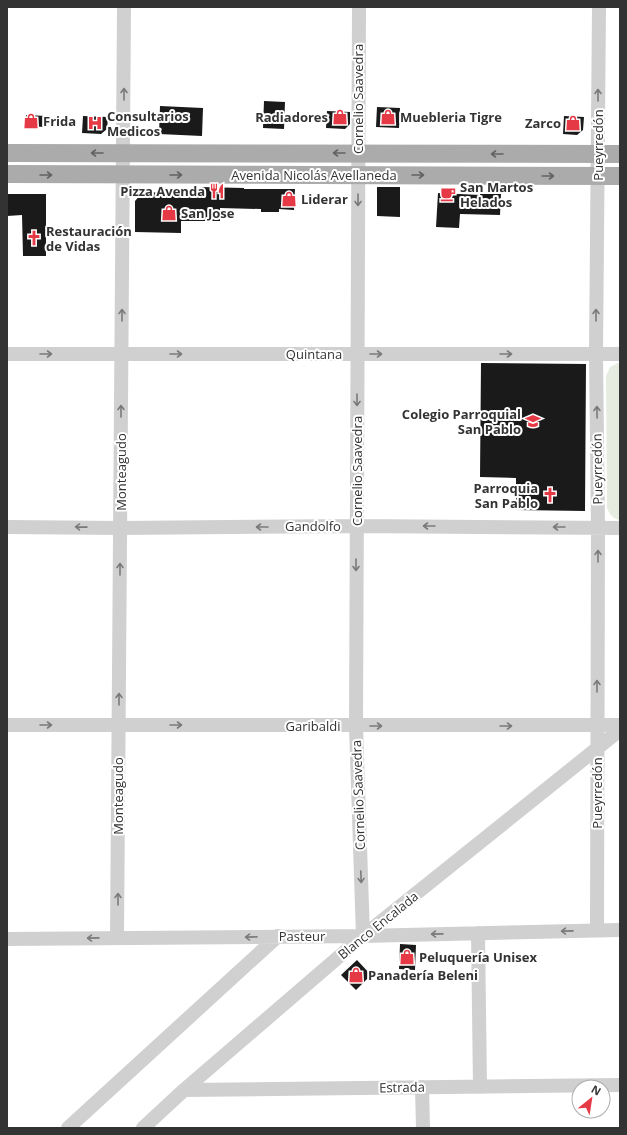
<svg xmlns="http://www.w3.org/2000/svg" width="627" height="1135" font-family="'Open Sans',sans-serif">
<rect width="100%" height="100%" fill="#fff"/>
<!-- green -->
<path fill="#e6ecdf" d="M618,363H620V520C613,519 610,515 607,508L606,376L610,367Z"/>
<!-- building -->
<path fill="#1a1a1a" d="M264,101L285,102L284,129L263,128Z
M160,106L203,108L202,136L159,134Z
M377,107L400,108L399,128L376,127Z
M327,111L350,112V124L345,129L326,128Z
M26,115L46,116L45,127L26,126Z
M83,116L108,117L107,129L101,134L82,133Z
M564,116L584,117L583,130L577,135L563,134Z
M200,187L244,188V189H295L294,210L279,209V212H261V209L220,208V221H181V233L135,232V201L143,192L200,194Z
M377,187H400V217L377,216Z
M438,193L480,195V194H501L500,215L460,214L459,228L436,227Z
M7,194H46V256H23L22,215L7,216Z
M481,363L586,364L585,511L516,510V478L480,477Z
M400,944L416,945L415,970L399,969Z
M357,960L371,975L356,990L341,975Z"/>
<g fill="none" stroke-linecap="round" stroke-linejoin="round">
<!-- minor -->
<path stroke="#d0d0d0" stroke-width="14" d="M359,7L356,726L363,936
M7,354H620
M7,527L120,528L357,526L620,528
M7,725H620
M597,930L598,528L596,354L599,7
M478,933L480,1087
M117,938L124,7
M7,939L363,936L620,930
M422,1087L423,1128
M184,1090L620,1085
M68,1128L278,936
M143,1128L184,1090L363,936L620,730"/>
<!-- major -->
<path stroke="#ababab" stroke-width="18" d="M7,153L620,154
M7,174L620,176"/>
</g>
<!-- one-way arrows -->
<defs><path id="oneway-shaft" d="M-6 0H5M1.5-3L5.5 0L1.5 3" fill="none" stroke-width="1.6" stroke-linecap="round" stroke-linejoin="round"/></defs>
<g stroke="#7a7a7a">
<use href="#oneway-shaft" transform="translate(124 94) rotate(-90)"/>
<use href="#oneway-shaft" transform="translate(598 95) rotate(-90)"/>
<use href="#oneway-shaft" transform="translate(358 200) rotate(90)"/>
<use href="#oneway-shaft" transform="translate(122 315) rotate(-90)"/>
<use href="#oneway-shaft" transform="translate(596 315) rotate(-90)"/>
<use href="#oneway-shaft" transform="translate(46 354)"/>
<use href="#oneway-shaft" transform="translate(176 354)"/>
<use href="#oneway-shaft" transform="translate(376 354)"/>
<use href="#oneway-shaft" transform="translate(506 354)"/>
<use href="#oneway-shaft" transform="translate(357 400) rotate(90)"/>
<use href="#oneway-shaft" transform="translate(121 411) rotate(-90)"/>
<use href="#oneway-shaft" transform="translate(597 412) rotate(-91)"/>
<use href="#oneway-shaft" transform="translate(429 526) rotate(-180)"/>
<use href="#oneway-shaft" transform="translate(81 527) rotate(-179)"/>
<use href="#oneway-shaft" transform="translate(262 527) rotate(180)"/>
<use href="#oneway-shaft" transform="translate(559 527) rotate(-180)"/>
<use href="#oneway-shaft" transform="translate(598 556) rotate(-90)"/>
<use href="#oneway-shaft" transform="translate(356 565) rotate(90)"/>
<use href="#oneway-shaft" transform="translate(120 569) rotate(-90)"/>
<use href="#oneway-shaft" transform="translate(597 686) rotate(-90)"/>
<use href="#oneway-shaft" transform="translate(119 699) rotate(-90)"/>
<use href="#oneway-shaft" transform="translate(46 725)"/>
<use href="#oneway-shaft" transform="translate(176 725)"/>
<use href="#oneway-shaft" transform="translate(376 726)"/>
<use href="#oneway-shaft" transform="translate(506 726)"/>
<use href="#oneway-shaft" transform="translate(361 877) rotate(88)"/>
<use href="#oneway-shaft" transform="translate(118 899) rotate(-90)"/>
<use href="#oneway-shaft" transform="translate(567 931) rotate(179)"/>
<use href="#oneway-shaft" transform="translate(437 934) rotate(179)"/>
<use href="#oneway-shaft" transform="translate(251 937) rotate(179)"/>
<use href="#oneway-shaft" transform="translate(93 938) rotate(179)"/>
</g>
<g stroke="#636363">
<use href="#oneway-shaft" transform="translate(97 153) rotate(-180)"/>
<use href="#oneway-shaft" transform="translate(339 153) rotate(-180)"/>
<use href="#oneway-shaft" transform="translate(497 154) rotate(-180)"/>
<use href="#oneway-shaft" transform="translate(46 175)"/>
<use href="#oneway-shaft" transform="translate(176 175)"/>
<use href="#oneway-shaft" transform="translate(418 175)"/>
<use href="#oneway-shaft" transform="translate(548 176)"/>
</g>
<!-- icons -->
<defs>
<g id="shop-bare" transform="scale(1.2)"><path d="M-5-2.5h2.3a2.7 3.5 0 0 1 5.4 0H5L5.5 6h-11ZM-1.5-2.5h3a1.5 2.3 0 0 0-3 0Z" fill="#e63946" stroke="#fff" stroke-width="2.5" paint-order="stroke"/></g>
<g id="hospital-bare" transform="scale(1.2)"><path d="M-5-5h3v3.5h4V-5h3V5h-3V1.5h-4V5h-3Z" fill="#e63946" stroke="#fff" stroke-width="2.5" paint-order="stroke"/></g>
<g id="restaurant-bare" transform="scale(1.2)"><path d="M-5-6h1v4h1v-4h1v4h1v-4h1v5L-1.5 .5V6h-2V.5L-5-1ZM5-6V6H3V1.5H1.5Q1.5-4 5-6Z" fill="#e63946" stroke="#fff" stroke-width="2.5" paint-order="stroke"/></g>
<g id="cafe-bare" transform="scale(1.2)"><path d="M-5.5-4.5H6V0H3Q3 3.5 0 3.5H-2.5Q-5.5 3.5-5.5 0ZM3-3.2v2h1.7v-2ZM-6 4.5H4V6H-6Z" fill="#e63946" stroke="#fff" stroke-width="2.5" paint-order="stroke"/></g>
<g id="church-bare" transform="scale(1.2)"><path d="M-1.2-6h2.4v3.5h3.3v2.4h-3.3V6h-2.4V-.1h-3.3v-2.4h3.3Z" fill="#e63946" stroke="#fff" stroke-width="2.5" paint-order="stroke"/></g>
<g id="school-bare" transform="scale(1.2)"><path d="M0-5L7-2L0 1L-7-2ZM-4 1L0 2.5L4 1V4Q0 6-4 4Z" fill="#e63946" stroke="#fff" stroke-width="2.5" paint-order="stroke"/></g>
</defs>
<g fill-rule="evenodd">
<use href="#shop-bare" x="340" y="117"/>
<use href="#shop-bare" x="388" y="117"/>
<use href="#shop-bare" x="31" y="121"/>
<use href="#hospital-bare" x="95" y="123"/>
<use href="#shop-bare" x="573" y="123"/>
<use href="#restaurant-bare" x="217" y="191"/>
<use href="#cafe-bare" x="448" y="194"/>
<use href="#shop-bare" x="289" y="199"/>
<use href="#shop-bare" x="169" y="213"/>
<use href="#church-bare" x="34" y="238"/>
<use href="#school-bare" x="533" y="421"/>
<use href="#church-bare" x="550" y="495"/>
<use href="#shop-bare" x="407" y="957"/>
<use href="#shop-bare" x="356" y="975"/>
</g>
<g text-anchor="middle" stroke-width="4" stroke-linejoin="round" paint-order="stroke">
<!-- street labels -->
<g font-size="13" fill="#333" stroke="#fff">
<text transform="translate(358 99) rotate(-90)" y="5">Cornelio Saavedra</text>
<text transform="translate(598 145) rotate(-90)" y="5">Pueyrredón</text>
<text x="314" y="180">Avenida Nicolás Avellaneda</text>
<text x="314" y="359">Quintana</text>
<text transform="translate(597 469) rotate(-91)" y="5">Pueyrredón</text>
<text transform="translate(357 471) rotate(-90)" y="5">Cornelio Saavedra</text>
<text transform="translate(121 472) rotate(-90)" y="5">Monteagudo</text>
<text x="313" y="531">Gandolfo</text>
<text x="313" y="731">Garibaldi</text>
<text transform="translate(597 793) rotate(-90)" y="5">Pueyrredón</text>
<text transform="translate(358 795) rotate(-92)" y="5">Cornelio Saavedra</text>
<text transform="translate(118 796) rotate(-90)" y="5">Monteagudo</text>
<text transform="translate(378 925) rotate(-39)" y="5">Blanco Encalada</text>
<text x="302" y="941">Pasteur</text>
<text transform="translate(402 1087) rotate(-1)" y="5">Estrada</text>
</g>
<!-- poi labels -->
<g font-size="13" font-weight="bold" fill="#333" stroke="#fff" text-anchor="start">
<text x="107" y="121">Consultarios<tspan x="107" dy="15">Medicos</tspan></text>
<text x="328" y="122" text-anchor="end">Radiadores</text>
<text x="400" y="122">Muebleria Tigre</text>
<text x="43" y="126">Frida</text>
<text x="561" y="128" text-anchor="end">Zarco</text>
<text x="460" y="192">San Martos<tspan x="460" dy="15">Helados</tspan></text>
<text x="205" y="196" text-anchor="end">Pizza Avenda</text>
<text x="301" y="204">Liderar</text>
<text x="181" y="218">San Jose</text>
<text x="46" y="236">Restauración<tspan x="46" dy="15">de Vidas</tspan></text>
<text x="521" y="419" text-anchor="end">Colegio Parroquial<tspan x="521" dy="15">San Pablo</tspan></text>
<text x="538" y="493" text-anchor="end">Parroquia<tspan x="538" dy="15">San Pablo</tspan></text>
<text x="419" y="962">Peluquería Unisex</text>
<text x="368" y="980">Panadería Beleni</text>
</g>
</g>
<!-- border -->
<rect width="627" height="1135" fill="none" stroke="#333333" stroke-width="16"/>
<!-- north arrow -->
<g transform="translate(591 1099) rotate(30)"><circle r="19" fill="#ffffff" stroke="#adadad"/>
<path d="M0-3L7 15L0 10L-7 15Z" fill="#e63946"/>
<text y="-6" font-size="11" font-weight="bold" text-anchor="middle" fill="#333333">N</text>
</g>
</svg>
